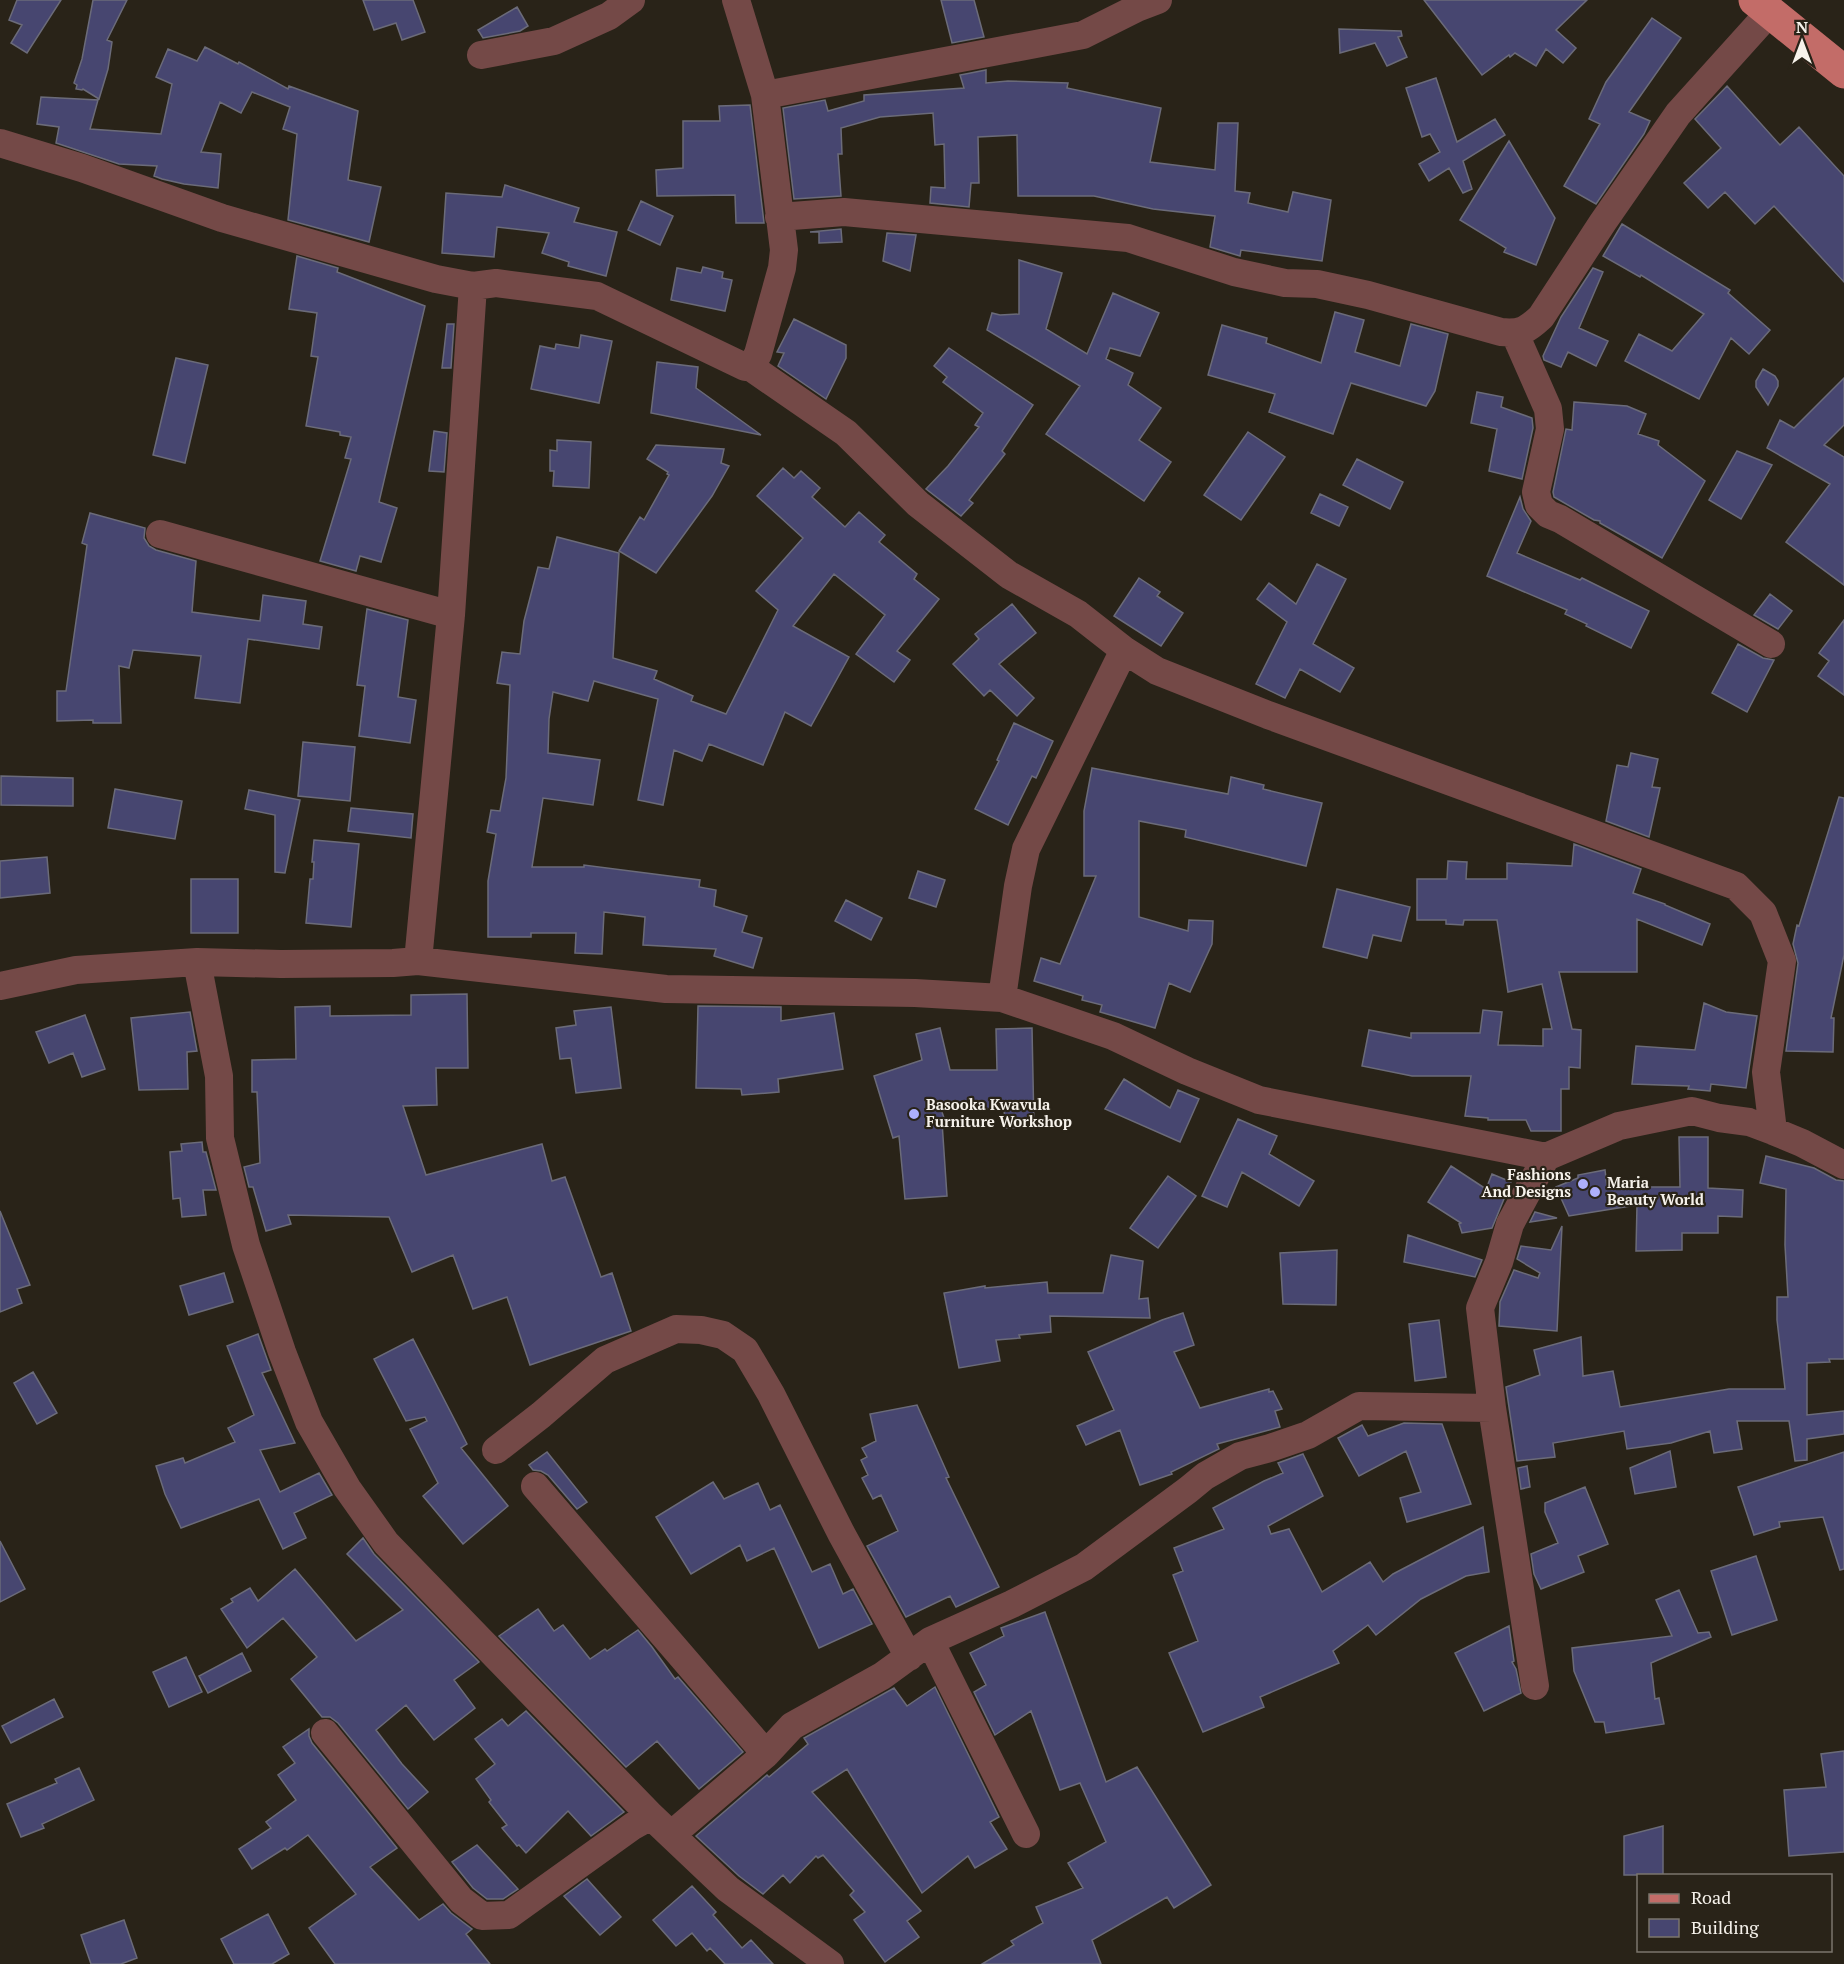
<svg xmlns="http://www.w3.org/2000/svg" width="1844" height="1964" font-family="'PT Serif',serif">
<rect width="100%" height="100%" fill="#292318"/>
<!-- building -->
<path fill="#474670" stroke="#6b6b79" stroke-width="1.5" d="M17,0H61L27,53L11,43L22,25L9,20Z
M93,0H127L107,40L112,42L108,69L99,99L83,89L82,90L76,89L77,85L74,83L82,59Z
M363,0H413L425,32L402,40L396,23L374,30Z
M941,0H974L984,37L952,43Z
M1424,0H1587L1556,30L1576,48L1563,63L1546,49L1536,66L1515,53L1510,57L1509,55L1482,75Z
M517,7L528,26L520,31L483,38L478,30Z
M1652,18L1681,38L1629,112L1650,121L1644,134L1596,204L1564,186L1600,124L1589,119L1606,82Z
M1339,29L1401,31L1402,36L1398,37L1407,57L1387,66L1375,43L1340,53Z
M205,47L238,64L239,62L288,89L289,86L358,111L348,180L381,187L369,242L288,220L297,134L283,129L290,107L252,92L241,113L220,102L201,152L221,154L218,188L184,184L162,179L154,176L157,166L119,164L56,143L59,127L37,124L41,97L98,100L90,129L161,134L172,84L156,77L168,49L197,61Z
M986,70V83L1008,81L1068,83L1067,88L1161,108L1150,162L1215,170L1218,123H1238L1235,191L1250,193L1248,203L1288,212L1293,192L1331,200L1322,261L1241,250L1240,256L1210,247L1215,216L1153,209L1094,196H1018L1017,135L978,137L979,183H971L969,207L930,203L931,187L945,188L944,144L935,145L933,113L880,117L841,128L842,154H838L841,196L794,199L783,108L825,100L828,111L864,101V95L964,88L960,75Z
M1436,78L1457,142L1495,119L1505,135L1463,161L1472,189L1463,193L1449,168L1429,181L1419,164L1440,152L1430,134L1422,137L1406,88Z
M1727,86L1780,145L1799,127L1844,176V282L1774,206L1755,224L1725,192L1708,208L1684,183L1721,148L1695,119Z
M750,105L764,223H736L735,195L657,196L656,170L683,168V121H720L719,106Z
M1509,141L1555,218L1536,265L1504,252L1506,248L1460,220Z
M505,185L579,208L574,222L617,232L606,276L568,266L569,262L542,253L549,233L497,227L494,257L442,253L446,193L502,197Z
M641,201L673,216L660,245L628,230Z
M1622,224L1730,290L1728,293L1770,330L1749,354L1731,338L1699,399L1625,361L1639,334L1672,351L1704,314L1641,275L1640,277L1603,256Z
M841,229L842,242L819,243V232H810Z
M887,233L916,235L910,271L883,261Z
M297,256L338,268L337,272L425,306L379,502L397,508L381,562L360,556L356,571L320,561L351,459L345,458L351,437L340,435V432L306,426L318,357L311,356L317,313L289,309Z
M1019,260L1062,273L1046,329L1087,354L1113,293L1159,313L1140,356L1110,348L1106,359L1133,373L1128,385L1161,408L1139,440L1171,462L1144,501L1046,434L1080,386L987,330L992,313L1000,315L1019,314Z
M703,267L723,272L722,278L732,280L725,311L671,300L677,268L701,273Z
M1593,268L1603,272L1579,328L1608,341L1596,366L1568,352L1561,367L1544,360L1543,356L1561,317Z
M1335,312L1364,320L1355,352L1400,366L1411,324L1448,334L1435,391L1426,406L1351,383L1333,434L1269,412L1275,394L1208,375L1222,325L1267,338L1266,343L1321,363Z
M794,319L846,345V358L826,399L778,366L784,353L777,352Z
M447,324H454L451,368H442Z
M581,335L612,341L599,403L531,389L540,346L555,349L556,344L579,348Z
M949,348L1033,405L1002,451L1005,454L969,500L973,503L961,516L926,489L948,466L979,427L975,425L983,413L943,382L947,377L934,366Z
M176,358L208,365L185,463L153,455Z
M657,362L698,367L696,388L761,435L651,413Z
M1763,369L1775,376L1778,381V386L1768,405L1756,387V381Z
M1844,378V425L1824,445L1844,457V585L1786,542L1830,484L1767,448L1780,420L1794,428Z
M1477,392L1503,397L1501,407L1532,418L1533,428L1522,479L1489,471L1497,429L1471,423Z
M1574,402L1627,406L1646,414L1638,434L1659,441L1658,445L1705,481L1662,558L1600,523V521L1594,520L1554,497L1553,492L1566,429L1572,430Z
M434,431L447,433L444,472L429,471Z
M1248,432L1285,457L1241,520L1204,495Z
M557,440L591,442L589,488L553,486L554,471H550V450L557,451Z
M656,445L724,449L721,463L729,466L712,496L656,573L619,551L640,517L644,520L669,475L667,474L668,472L647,459Z
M1737,451L1772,465L1741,519L1709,500Z
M1357,459L1403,482L1390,509L1343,485Z
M783,468L794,478L801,471L820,488L812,497L845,527L859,512L885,535L879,542L917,574L914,579L939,599L897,651L910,660L894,682L856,654L885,615L834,574L793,626L849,657L811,726L785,712L763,765L709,744L702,761L674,750L663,805L638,800L658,699L594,681L588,701L553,692L549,719L548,753L600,760L593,805L543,798L532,867H584V865L700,880L699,887L716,890L714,906L747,916L742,932L762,938L753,968L714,956L716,949L643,945L645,917L604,912L602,954L575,953L576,933H531V937H488V881L496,834L487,832L491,810L500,811L506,778L510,685L497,683L502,652L520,654L524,621L538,567L549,569L557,537L619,553L613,658L657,671L654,679L693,696L691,701L726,714L778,610L756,591L803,538L757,496Z
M1320,494L1348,507L1339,526L1311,513Z
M1520,497L1523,509L1531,521L1517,553L1580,580L1582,578L1649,611L1631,648L1586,626L1587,624L1565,614L1567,610L1487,576Z
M90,513L145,528L144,538L149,546L156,550L196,561L192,612L260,621L263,595L306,601L303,624L322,627L319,649L248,639L240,703L195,698L201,656L133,650L129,668L119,666L121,723H93V720L57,721V691H66L87,545L82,543Z
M1317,564L1346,579L1313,644L1354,668L1340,692L1300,669L1285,698L1256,684L1287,622L1257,599L1269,583L1296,604Z
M1139,578L1160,592L1157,596L1183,613L1161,646L1114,616Z
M1770,594L1792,611L1778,629L1754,615Z
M1012,604L1036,633L999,664L1034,698L1017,716L990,690L984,696L953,664L979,639L975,634Z
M367,609L408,620L398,697L416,700L410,743L359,736L365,686L357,685Z
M1844,620V695L1818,676L1829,661L1819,653Z
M1738,644L1763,658L1774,660L1747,712L1712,693Z
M1014,723L1053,741L1036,778L1032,776L1008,825L975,809L999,761L997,760Z
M303,742L355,747L350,801L298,796Z
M1631,753L1658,759L1652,787L1660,788L1649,837L1606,821L1617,765L1628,767Z
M1092,768L1228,794L1231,777L1264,785L1263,789L1322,803L1306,866L1185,837L1186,830L1139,821V917L1188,931L1189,920L1213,921L1212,944L1190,992L1169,983L1155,1028L1100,1012L1102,1005L1082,1000L1083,996L1034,981L1041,958L1060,964L1096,876H1084V811Z
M1,776L73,778V806L1,805Z
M115,789L182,801L175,839L108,828Z
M249,790L300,800L285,873L275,872V815L245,809Z
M1839,797L1844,798V955L1831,1018H1834L1833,1052L1786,1051L1798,963L1793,944L1797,925L1799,926Z
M351,808L413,814L411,838L348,831Z
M314,840L359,844L351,927L306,923L310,879H313L314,862H312Z
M1574,844L1641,869L1633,893L1665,904V905L1710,924L1702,945L1637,919V972H1559L1572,1029L1581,1030L1580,1068L1569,1067V1089H1561V1131H1531L1526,1120H1488V1118L1465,1116L1471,1076H1412L1362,1066L1369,1030L1411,1038V1033H1480L1483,1010L1502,1012L1498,1045L1543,1046V1029H1552L1542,984L1508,992L1497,920H1464L1463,925L1446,924V920H1417V879H1447L1448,861L1467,862L1466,879H1507V863L1572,866Z
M47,857L50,893L0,898V861Z
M918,871L945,880L936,907L909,898Z
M191,879H238V933H191Z
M1337,889L1410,907L1401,941L1373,935L1367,958L1323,947Z
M846,900L882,918L871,940L835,921Z
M467,994L468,1068H436L437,1105L403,1106L426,1175L542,1144L552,1181L565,1177L601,1277L612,1273L631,1331L530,1365L507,1297L473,1309L453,1255L412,1272L389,1217L288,1215L291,1224L266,1231L253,1187H249L244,1167L260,1163L257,1092H252V1060L296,1059L295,1007L330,1006V1016L411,1015V995Z
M1704,1003L1726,1012L1757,1016L1746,1088L1711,1084L1710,1091L1688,1089L1689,1086L1632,1084L1636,1046L1695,1050Z
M698,1006L781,1007V1021L834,1013L843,1069L778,1079L779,1092L742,1095L741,1089L696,1088Z
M611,1007L621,1088L576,1093L571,1058L560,1059L556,1028L576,1025L574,1011Z
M190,1012L197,1051L187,1052L188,1089L139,1090L131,1018Z
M85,1015L105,1069L82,1077L73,1053L49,1063L36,1032Z
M940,1028L950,1070H997L996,1029L1032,1028L1034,1127L1005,1128L1004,1109H941L945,1121L942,1122L947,1196L905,1199L899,1136L893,1138L874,1076L922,1060L916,1034Z
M1124,1079L1170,1108L1178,1090L1199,1099L1180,1142L1105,1109Z
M1238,1119L1277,1136L1269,1154L1314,1181L1299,1206L1242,1172L1227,1207L1202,1196Z
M1679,1137H1708V1188L1743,1190L1742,1217L1718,1216V1233H1682V1250L1636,1251L1637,1205L1569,1216L1556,1187L1578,1178V1175L1605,1170L1607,1187H1680Z
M202,1142L203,1152H206L216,1190H203L206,1215L182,1217L180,1198L173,1199L170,1152L182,1151L181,1144Z
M1766,1156L1814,1168L1836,1180L1844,1181V1359H1829L1830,1362L1807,1363V1415L1844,1411V1434L1807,1439V1460L1795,1461L1789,1421H1737L1742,1449L1714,1453L1710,1431L1671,1443L1627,1449L1624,1431L1553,1443L1555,1457L1517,1461L1506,1387L1540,1375L1534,1350L1581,1337L1583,1376L1613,1371L1620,1407L1729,1389H1785L1777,1320V1297H1788L1785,1245L1786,1189L1760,1183Z
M1451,1166L1486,1189L1492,1174L1511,1182L1492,1228L1462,1233L1459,1224L1461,1223L1428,1202Z
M1168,1176L1196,1196L1158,1248L1130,1228Z
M0,1211L30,1285L17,1289L22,1303L0,1312Z
M1535,1212L1557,1218L1530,1222Z
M1562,1226L1557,1331L1499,1326L1500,1302L1514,1270L1538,1278L1540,1273L1517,1259L1521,1246L1551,1250Z
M1408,1235L1482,1260L1475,1277L1404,1262Z
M1337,1250L1336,1305L1283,1304L1280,1253Z
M1111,1255L1143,1261L1139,1299L1148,1298L1150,1318L1050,1316L1051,1332L1019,1335L1020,1338L996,1340L1000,1361L959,1368L944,1293L985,1286V1288L1047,1282L1048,1293H1103Z
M224,1273L233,1302L189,1315L180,1286Z
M1183,1313L1194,1345L1174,1352L1200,1408L1269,1389V1392L1273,1391L1282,1409L1275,1411L1280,1427L1217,1444L1219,1449L1171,1472L1172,1474L1140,1485L1120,1430L1086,1445L1077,1426L1114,1410L1088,1352L1162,1320Z
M1439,1320L1446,1377L1415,1381L1409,1324Z
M258,1334L271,1370L262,1373L295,1443L260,1450L280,1492L319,1473L332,1495L294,1513L306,1538L283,1549L259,1499L181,1528L165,1494L156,1466L183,1458L185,1463L235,1442L228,1428L254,1415L227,1346Z
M413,1339L467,1444L461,1448L508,1506L463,1544L423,1496L438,1483L410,1429L427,1421L425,1417L406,1421L374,1359Z
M33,1372L57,1413L37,1424L14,1383Z
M917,1405L949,1477L946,1478L999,1587L956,1607L950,1596L906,1617L867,1546L898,1531L881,1495L873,1499L862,1478L868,1475L861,1460L867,1457L862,1448L876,1441L870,1414Z
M1404,1423L1442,1424L1471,1504L1407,1522L1400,1498L1421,1492L1406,1451L1359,1476L1338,1438L1362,1425L1368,1436Z
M1670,1451L1676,1487L1635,1494L1630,1468Z
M547,1452L587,1502L577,1509L548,1475L541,1471L533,1470L529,1465Z
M1844,1452V1569L1840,1570L1823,1517L1779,1522L1780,1527L1754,1535L1738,1487Z
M1303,1454L1323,1496L1268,1526L1271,1534L1289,1529L1322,1592L1370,1562L1383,1582L1393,1574L1483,1527L1489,1572L1466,1576L1421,1599L1376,1635L1368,1625L1333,1651L1339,1663L1260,1697L1264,1707L1203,1732L1169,1653L1198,1641L1173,1575L1183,1571L1174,1548L1224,1529L1213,1508L1264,1481L1283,1473L1278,1463Z
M1527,1466L1530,1487L1521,1489L1518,1468Z
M713,1482L724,1499L758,1483L770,1510L780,1505L812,1572L830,1564L843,1594L853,1589L872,1624L819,1648L774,1548L747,1561L740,1545L691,1574L656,1517Z
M1585,1487L1608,1544L1578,1556L1584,1572L1541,1589L1534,1574L1531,1554L1558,1543L1545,1512V1503Z
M363,1538L374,1554L479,1662L454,1680L475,1708L434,1740L406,1705L376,1730L402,1764L428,1792L408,1809L338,1723L330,1717H322L291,1679L317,1657L283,1618L247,1648L221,1609L233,1602L231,1599L250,1588L258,1601L295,1569L356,1641L403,1610L347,1554Z
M0,1541L25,1589L0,1602Z
M1756,1556L1777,1620L1732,1635L1711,1571Z
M1679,1590L1698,1633L1709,1632L1711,1637L1651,1663L1655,1699L1659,1698L1664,1724L1606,1733L1604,1722H1595L1574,1671L1572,1648L1672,1636L1656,1600Z
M538,1609L554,1631L563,1625L590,1659L605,1649L607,1651L638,1630L652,1647L675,1679L678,1677L743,1752L699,1789L657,1741L626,1767L499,1636Z
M1045,1612L1106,1782L1137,1767L1211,1885L1174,1908L1167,1897L1092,1940L1101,1964H982L1014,1945L1011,1941L1043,1923L1036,1907L1083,1888L1068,1863L1106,1842L1080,1783L1060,1790L1031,1711L995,1735L974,1692L986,1685L970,1653L1004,1636L1001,1628Z
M1509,1626L1514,1661L1512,1662L1516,1669L1521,1693L1484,1711L1455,1653Z
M242,1653L251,1671L208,1693L199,1676Z
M186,1657L202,1692L169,1707L153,1672Z
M935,1687L999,1817L990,1822L1007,1849L975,1868L968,1856L922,1893L847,1769L812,1792L921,1911L907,1921L919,1937L885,1962L854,1920L865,1912L850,1895L854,1891L823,1855L818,1858L816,1856L790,1883L783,1875L763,1894L739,1876L696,1836L767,1775L769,1777L808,1744L804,1738L894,1688L907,1706Z
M54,1699L63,1717L11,1743L2,1726Z
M526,1711L624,1812L591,1836L568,1811L526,1853L519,1845L517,1846L502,1828L507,1825L489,1802L491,1800L476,1779L495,1764L475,1739L502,1719L508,1726Z
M309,1729V1736L312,1743L397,1848L370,1867L419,1920L443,1904L451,1913L472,1929L466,1934L490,1964H335L309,1928L356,1894L308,1835L287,1850L285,1848L252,1869L239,1849L271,1828L266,1822L296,1800L278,1775L295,1763L283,1747Z
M1844,1751V1852L1789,1856L1784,1790L1826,1787L1821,1754Z
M79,1768L94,1800L42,1824L44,1828L21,1837L7,1804L57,1783L55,1779Z
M1663,1826V1875H1624V1836Z
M477,1845L518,1889L503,1899H487L473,1888L452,1862Z
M587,1879L621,1917L600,1935L564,1896Z
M692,1886L716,1912L713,1915L742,1948L751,1940L773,1964H725L710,1948L707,1951L692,1933L676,1946L653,1920Z
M268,1914L289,1954L272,1964H234L221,1939Z
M124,1920L137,1958L121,1964H91L81,1935Z"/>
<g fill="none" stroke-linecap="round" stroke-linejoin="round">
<!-- street -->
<path stroke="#744947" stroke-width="28" d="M481,55L554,41L609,16L631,0
M765,95L1083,35L1137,8L1158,0
M0,143L82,168L222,218L436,279L473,286L496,283L597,296L745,367L753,363L758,354L782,268L784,250L765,95L736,0
M779,217L844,212L1128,238L1234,272L1285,283L1317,284L1368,295L1501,332C1521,334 1527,330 1541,317L1603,222L1678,114L1770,12
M1515,334L1548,409L1550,429L1536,492L1539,505L1548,514L1560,519L1771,644
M749,366L846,433L918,504L1009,575L1078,614L1124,650L1157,671L1268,715L1736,886L1763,913L1782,961L1766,1072L1773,1131
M160,534L451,615
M418,961L451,615L473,286
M197,962L219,1076L220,1138L246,1245L282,1352L309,1422L347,1488L386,1543L651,1816L728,1889L830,1964
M0,986L76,970L197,962L281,964L393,963L418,961L666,989L915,993L1002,998L1113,1036L1187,1071L1259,1100L1546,1157L1619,1126L1692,1111L1719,1118L1749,1122L1773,1131L1802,1143L1844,1165
M1002,998L1018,886L1026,849L1124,650
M496,1450L541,1415L605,1360L676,1329L701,1330L723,1335L745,1350L771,1394L841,1533L909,1657
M535,1486L766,1754
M930,1641L1026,1834
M1535,1686L1492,1408L1480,1308L1499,1262L1510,1224L1546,1157
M325,1733L461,1900L482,1916L509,1915L633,1826L651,1816
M671,1835L766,1754L792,1726L882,1676L930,1641L1012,1604L1084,1567L1188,1490L1205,1476L1240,1456L1270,1448L1308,1435L1359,1406L1492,1408"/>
<!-- primary -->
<path stroke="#c36c68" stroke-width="33" d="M1755,0L1844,72"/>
</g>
<!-- markers -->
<g fill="#adaffb" stroke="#292318" stroke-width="2">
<circle cx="914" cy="1114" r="6"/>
<circle cx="1583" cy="1184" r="6"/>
<circle cx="1595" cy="1192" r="6"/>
</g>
<g text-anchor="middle" stroke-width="4.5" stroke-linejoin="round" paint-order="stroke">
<!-- poi labels -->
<g font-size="15" font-weight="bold" fill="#f6f2eb" stroke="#292318" text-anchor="start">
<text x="926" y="1110">Basooka Kwavula<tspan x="926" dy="17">Furniture Workshop</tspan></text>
<text x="1571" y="1180" text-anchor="end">Fashions<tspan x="1571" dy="17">And Designs</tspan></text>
<text x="1607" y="1188">Maria<tspan x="1607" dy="17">Beauty World</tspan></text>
</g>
</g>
<!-- legend -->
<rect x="1637" y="1874" width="195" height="78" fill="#292318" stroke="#7b766c" stroke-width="1.5"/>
<rect x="1649" y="1894" width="30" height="9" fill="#c36c68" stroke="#7b766c" stroke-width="1.5"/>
<text x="1691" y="1904" font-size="18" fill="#f6f2eb">Road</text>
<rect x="1649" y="1919" width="30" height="18" fill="#474670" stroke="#7b766c" stroke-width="1.5"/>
<text x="1691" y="1934" font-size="18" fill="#f6f2eb">Building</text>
<!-- north arrow -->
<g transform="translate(1802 42)" stroke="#292318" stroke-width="4.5" paint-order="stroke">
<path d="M0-4.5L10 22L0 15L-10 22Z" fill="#f6f2eb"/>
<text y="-9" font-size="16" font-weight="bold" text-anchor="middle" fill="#f6f2eb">N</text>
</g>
</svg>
